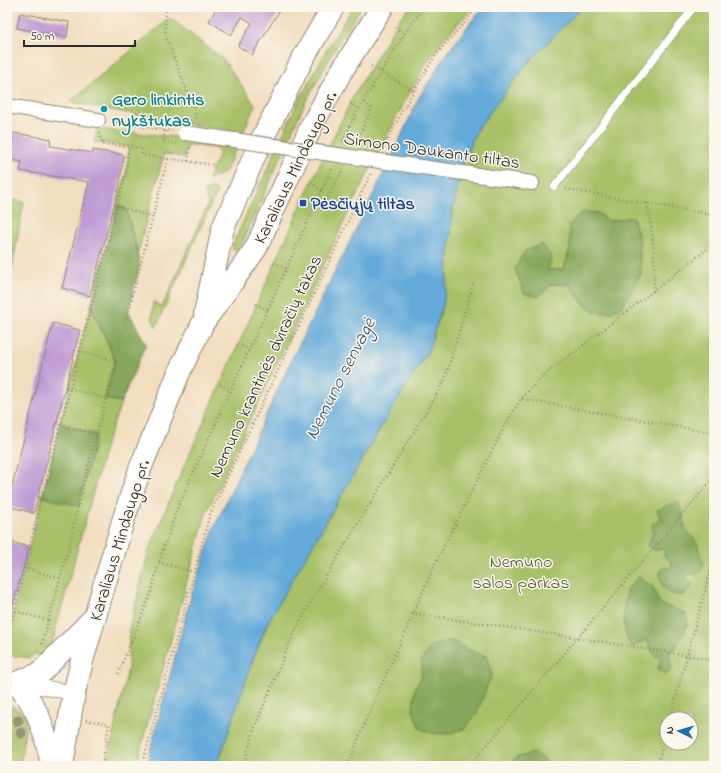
<svg xmlns="http://www.w3.org/2000/svg" width="721" height="773" font-family="'Indie Flower',sans-serif">
<rect width="100%" height="100%" fill="#fbf7ec"/>
<filter id="ink" filterUnits="userSpaceOnUse"><feTurbulence type="fractalNoise" baseFrequency=".025" numOctaves="2"/><feDisplacementMap in="SourceGraphic" scale="8" xChannelSelector="R" yChannelSelector="G"/><feConvolveMatrix kernelMatrix="1 2 1 2 8 2 1 2 1" color-interpolation-filters="sRGB"/></filter>
<filter id="wash" filterUnits="userSpaceOnUse"><feTurbulence type="fractalNoise" baseFrequency=".012" numOctaves="4" result="noise"/><feDisplacementMap in="SourceGraphic" scale="16" xChannelSelector="R" yChannelSelector="G"/><feGaussianBlur stdDeviation="0.9" result="paint"/><feColorMatrix in="noise" values="0 0 0 0 0 0 0 0 0 0 0 0 0 0 0 0 0 1.4 0 .05"/><feComposite in="paint" operator="in"/></filter>
<g filter="url(#wash)">
<rect width="100%" height="100%" fill="#f2ddbe"/>
<!-- green -->
<path fill="#a8c167" stroke="#6a7649" fill-rule="evenodd" d="M353,7H361L335,49L304,105L240,248L236,251L233,250L232,246L298,102L329,46Z
M410,7H473L443,40L425,65L394,122L352,205L206,513L136,766H106L128,668L129,631L148,553L177,482L311,183L354,95L400,18Z
M582,7H714V766H217L253,659L268,622L384,422L428,351L443,305L446,287L453,208L464,160L477,129L527,64ZM667,719H691V743H667Z
M170,18L223,59L255,105L226,171L218,176L208,179L220,152L215,148L188,145L184,157L164,154L138,253L126,209L117,206L126,173L129,147L94,142L97,129L224,142L230,130L185,124L186,120L165,117L164,120L70,102Z
M210,189H214L217,191L156,327L152,318L153,301L162,307L208,204L204,191Z
M7,199L24,202L12,268L7,267Z
M91,306L115,360L105,399L121,402L106,444L48,658L35,654L30,658L7,655V639L42,497L78,505L96,435L60,424Z
M7,705L12,706L27,716L20,766H7Z"/>
<!-- forest -->
<path fill="#86a75c" stroke="#586944" d="M117,206L126,209L140,264L128,311L146,344L121,402L105,399L115,360L91,306Z
M582,212L598,213L608,221L633,217L639,239L641,273L634,287L621,307L610,313L595,312L584,304L569,285L552,284L538,297L524,293L515,269L524,252L542,244L551,257L548,270L564,269L570,247L569,225Z
M60,424L96,435L78,506L42,497Z
M678,502L682,511L685,530C690,534 696,540 698,546C700,553 700,557 704,563C700,579 696,571 686,577L692,584C689,603 661,595 660,577C659,575 661,571 662,568L673,567L671,562L663,554L666,550L661,549L655,551L648,546L653,531L652,524L661,520L657,510Z
M639,577L653,587L657,598L662,605L676,609L686,614L688,624L675,649L669,653L672,669L665,674L658,668L661,659L653,654L647,640L639,643L633,648C619,631 624,608 627,588Z
M453,641L466,649L486,656L492,674L476,715L464,729L447,734L431,733L420,728L413,711L415,688L421,678L422,660L432,645Z
M533,753L544,759L547,766H512L515,758Z"/>
<!-- water -->
<path fill="#64aada" stroke="#486a82" d="M485,7H582L527,64L477,129L464,160L453,208L446,287L443,305L428,351L384,422L268,622L253,659L217,766H146L191,596L214,528L289,365L394,152L418,99L445,56L473,19Z"/>
<g id="blocks">
<!-- building -->
<path fill="#bf9ad4" d="M217,7H280L281,8L252,55L238,46L252,23L242,17L231,35L209,21Z
M20,13L69,22L67,37L17,28Z
M7,132L51,139L50,146L93,153V150L124,155L119,187L90,296L62,288L89,182L20,171L22,162L7,159Z
M53,323L80,330L34,513L7,506Z
M7,541L29,547L7,626Z"/>
</g>
</g>
<g filter="url(#ink)">
<use href="#blocks" fill-opacity="0" stroke="#8e8474" stroke-width="1"/>
<g fill="none" stroke-linecap="round" stroke-linejoin="round">
<!-- lane casing -->
<g stroke="#8e8474" stroke-width="8">
<path id="lane" d="M554,187L694,7"/>
</g>
<!-- street casing -->
<g stroke="#8e8474" stroke-width="16">
<path id="street" d="M7,106L98,120
M512,180L532,183
M20,683L74,693"/>
</g>
<!-- primary casing -->
<g stroke="#8e8474" stroke-width="24">
<path id="primary" d="M205,314L223,228L262,139L302,60L333,7
M53,766C47,746 44,724 33,706C29,698 22,690 16,683L39,674L92,620
M62,766L74,693L82,661L123,521L140,469L180,370L203,323L256,248L312,125L341,72L382,7"/>
</g>
<!-- path -->
<path stroke="#8e8474" stroke-width="2.5" stroke-dasharray="1 3" stroke-linecap="butt" d="M166,7L165,34L196,115L195,120
M395,27L405,33
M371,66L414,91
M350,103L359,109
M112,122L172,131
M165,131L163,142L177,144
M99,133L103,144L142,148V155L214,165
M343,141C354,116 369,92 383,69C396,47 409,26 424,7
M355,144L372,108L363,102
M384,147L403,109L435,56L478,7
M188,161L190,147
M311,183L323,190
M566,189L714,215
M647,203C653,233 656,262 653,292
M317,204L323,206L343,169
M115,205L117,206L126,173L129,146
M274,263L287,269
M256,304L268,310
M238,344L249,350
M75,350L115,360
M220,385L231,390
M66,387L105,399
M522,399L714,433
M57,423L96,435
M38,497L78,506
M159,562L193,572
M24,568L60,578
M12,610L49,621
M412,613L578,638L714,660
M7,639L42,497L117,206L153,217
M42,644L70,542L78,506L168,158
M118,674L151,593L159,562L178,506L332,168
M670,719L714,557
M86,720L109,724L102,766
M7,763L22,765
M142,766L210,514L371,173
M243,766L256,724L292,637L316,593L444,382L473,284
M348,766L365,722L436,562L505,425L521,399L543,376L714,244
M469,766L714,477
M657,766L667,730"/>
<!-- lane -->
<use href="#lane" stroke="#fff" stroke-width="7"/>
<!-- street -->
<use href="#street" stroke="#fff" stroke-width="14"/>
<!-- primary -->
<use href="#primary" stroke="#fff" stroke-width="22"/>
<!-- street-bridge casing -->
<g stroke="#8e8474" stroke-width="16" stroke-linecap="butt">
<path id="street-bridge" d="M185,133L512,180"/>
</g>
<!-- street-bridge -->
<use href="#street-bridge" stroke="#fff" stroke-width="14"/>
</g>
<!-- trees -->
<g fill="#999477">
<circle cx="18" cy="721" r="5.5"/>
<circle cx="21" cy="733" r="5.5"/>
</g>
</g>
<!-- markers -->
<circle fill="#0f9aa8" stroke="#fbf7ec" stroke-width="1.5" cx="104" cy="109" r="4"/>
<rect fill="#1a4fb4" stroke="#fbf7ec" stroke-width="1.5" x="299" y="199" width="8" height="8" rx="2"/>
<g text-anchor="middle" stroke-width="3" stroke-linejoin="round" paint-order="stroke">
<!-- culture labels -->
<g font-size="18" font-weight="bold" fill="#0d838f" stroke="#fbf7ec" text-anchor="start">
<text x="112" y="105">Gero linkintis<tspan x="112" dy="21">nykštukas</tspan></text>
</g>
<!-- street labels -->
<g font-size="18" fill="#2b2b2b" stroke="#fbf7ec">
<text transform="translate(432 150) rotate(8)" y="6">Simono Daukanto tiltas</text>
<text transform="translate(295 167) rotate(-64)" y="6">Karaliaus Mindaugo pr.</text>
<text transform="translate(265 366) rotate(-65)" y="6">Nemuno krantinės dviračių takas</text>
<text transform="translate(119 540) rotate(-73)" y="6">Karaliaus Mindaugo pr.</text>
</g>
<!-- transit labels -->
<g font-size="18" font-weight="bold" fill="#164399" stroke="#fbf7ec" text-anchor="start">
<text x="311" y="209">Pėsčiųjų tiltas</text>
</g>
<!-- park labels -->
<g font-size="18" fill="#50583d" stroke="#fbf7ec">
<text x="521" y="567">Nemuno<tspan x="521" dy="21">salos parkas</tspan></text>
</g>
<!-- water labels -->
<g font-size="19" font-style="italic" fill="#3f5768" stroke="#fbf7ec">
<text transform="translate(339 378) rotate(-63)" y="7">Nemuno senvagė</text>
</g>
</g>
<!-- margin -->
<rect width="721" height="773" fill="none" stroke="#fbf7ec" stroke-width="24"/>
<!-- north arrow -->
<g transform="translate(679 731) rotate(275)"><circle r="19" fill="#fbf7ec" stroke="#a8a59f"/>
<path d="M0-3L7 15L0 10L-7 15Z" fill="#1f6fb2"/>
<text y="-6" font-size="11" font-weight="bold" text-anchor="middle" fill="#2b2b2b">N</text>
</g>
<!-- scale -->
<path d="M24 40v6h111v-6" fill="none" stroke="#2b2b2b" stroke-width="2"/>
<text x="30" y="40" font-size="12" fill="#2b2b2b" stroke="#fbf7ec" stroke-width="3" paint-order="stroke">50 m</text>
</svg>
